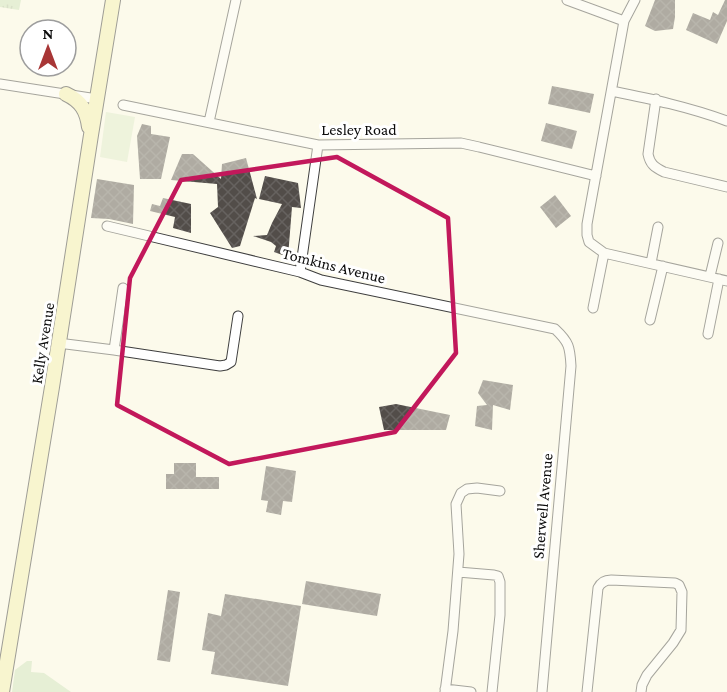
<svg xmlns="http://www.w3.org/2000/svg" width="727" height="692" font-family="'Crimson Pro',serif">
<defs>
<pattern id="grass-tufts" width="24" height="20" patternUnits="userSpaceOnUse" patternTransform="scale(1.5)"><rect width="24" height="20" fill="#cde2ba"/><path d="M3 7l-1-3M5 7V3M7 7l1-3M15 17l-1-3M17 17v-4M19 17l1-3" fill="none" stroke="#afc19f"/></pattern>
<pattern id="building-cross-hatch" width="8" height="8" patternUnits="userSpaceOnUse" patternTransform="scale(1.5)"><rect width="8" height="8" fill="#524d49"/><path d="M0 0l8 8M0 8l8-8" fill="none" stroke="#66625f"/></pattern>
</defs>
<rect width="100%" height="100%" fill="#fcfaeb"/>
<!-- grass -->
<path fill="url(#grass-tufts)" d="M0,0H21L19,10L0,7Z"/>
<!-- garden -->
<path fill="#cde2ba" d="M27,661H32L31,672L44,673L71,692H12L15,670Z"/>
<!-- pitch -->
<path fill="#deeaca" d="M106,112L135,117L127,162L100,157Z"/>
<!-- building -->
<path fill="url(#building-cross-hatch)" d="M655,0H675V17L673,29L655,31L645,26Z
M725,0H727V21L717,44L686,30L693,13L710,20L713,12L718,15Z
M552,86L594,94L590,113L548,104Z
M546,123L577,131L572,149L541,141Z
M142,124L151,126V134L170,137L161,179H140L137,136Z
M182,154H193L221,179L222,164L246,158L257,199L255,198L240,246L232,248L210,213L218,207L217,184L171,180Z
M265,176L298,183L301,208L292,207L288,257L274,252L276,246L271,242L253,236L267,235L272,223L282,204L259,199Z
M97,179L134,185L133,224L109,219L91,218Z
M555,195L571,216L556,228L540,207Z
M163,198L191,204V233L173,228L175,217L150,211L152,204L160,206Z
M483,380L513,385L510,410L493,405L492,430L475,426L477,406L487,405L478,393Z
M396,404L450,415L446,430H384L379,407Z
M174,463H196V477H219V489H166V474H174Z
M266,466L296,471L292,502L283,501L281,515L266,512L268,501L261,500Z
M306,581L381,594L377,616L302,604Z
M168,590L180,592L170,662L157,660Z
M225,594L301,606L288,686L211,674L215,652L202,650L208,613L221,616Z"/>
<g fill="none" stroke-linecap="round" stroke-linejoin="round">
<!-- street casing -->
<g stroke="#3e3e3e" stroke-width="11">
<path id="street" d="M567,0L624,21
M635,0L624,21L587,224V235L589,242L604,253L727,281
M0,84L97,99
M612,91C651,99 689,107 727,121
M656,99L648,154C650,164 654,167 664,172L727,187
M123,105L318,145L461,143L479,147L596,176
M209,122L236,0
M107,226L300,272L321,280L555,329C569,342 570,347 571,366L542,692
M651,263L658,227
M300,272L318,145
M710,276L718,243
M593,308L604,253
M650,320L663,266
M708,334L719,279
M58,343L114,350L220,366L226,365L231,362L238,316
M114,350L123,288
M458,572L494,575L498,576L500,582V615L492,692
M445,689L471,692
M445,692L453,631L459,554L456,504L461,493L467,489L477,488L500,491
M587,692L598,588C601,582 605,580 611,580L675,583L679,585L682,592L681,630L673,643L647,675L642,685L641,692"/>
</g>
<!-- secondary casing -->
<g stroke="#2d2d2d" stroke-width="16">
<path id="secondary" d="M66,94C81,101 87,111 89,127
M2,692L52,387L91,135L113,0"/>
</g>
<!-- street -->
<use href="#street" stroke="#fff" stroke-width="9"/>
<!-- secondary -->
<use href="#secondary" stroke="#f4efae" stroke-width="14"/>
</g>
<!-- marked area -->
<path d="M0 0H727V692H0ZM337,157L448,218L456,353L395,432L229,464L117,405L130,278L181,180Z" fill="#fcfaeb" fill-opacity=".55" fill-rule="evenodd"/>
<path fill="none" stroke="#c2185b" stroke-width="4.5" stroke-linejoin="round" d="M337,157L448,218L456,353L395,432L229,464L117,405L130,278L181,180Z"/>
<g text-anchor="middle" stroke-width="6" stroke-linejoin="round" paint-order="stroke">
<!-- street labels -->
<g font-size="16" fill="#0b0b0b" stroke="#fff">
<text x="359" y="135">Lesley Road</text>
<text transform="translate(334 265) rotate(14)" y="6">Tomkins Avenue</text>
<text transform="translate(42 343) rotate(-81)" y="6">Kelly Avenue</text>
<text transform="translate(542 506) rotate(-85)" y="6">Sherwell Avenue</text>
</g>
</g>
<!-- north arrow -->
<g transform="translate(48 48)"><circle r="28" fill="#ffffff" stroke="#9d9d9d" stroke-width="1.5"/>
<path d="M0-4.5L10 22L0 15L-10 22Z" fill="#a83636"/>
<text y="-9" font-size="16" font-weight="bold" text-anchor="middle" fill="#0b0b0b">N</text>
</g>
</svg>
